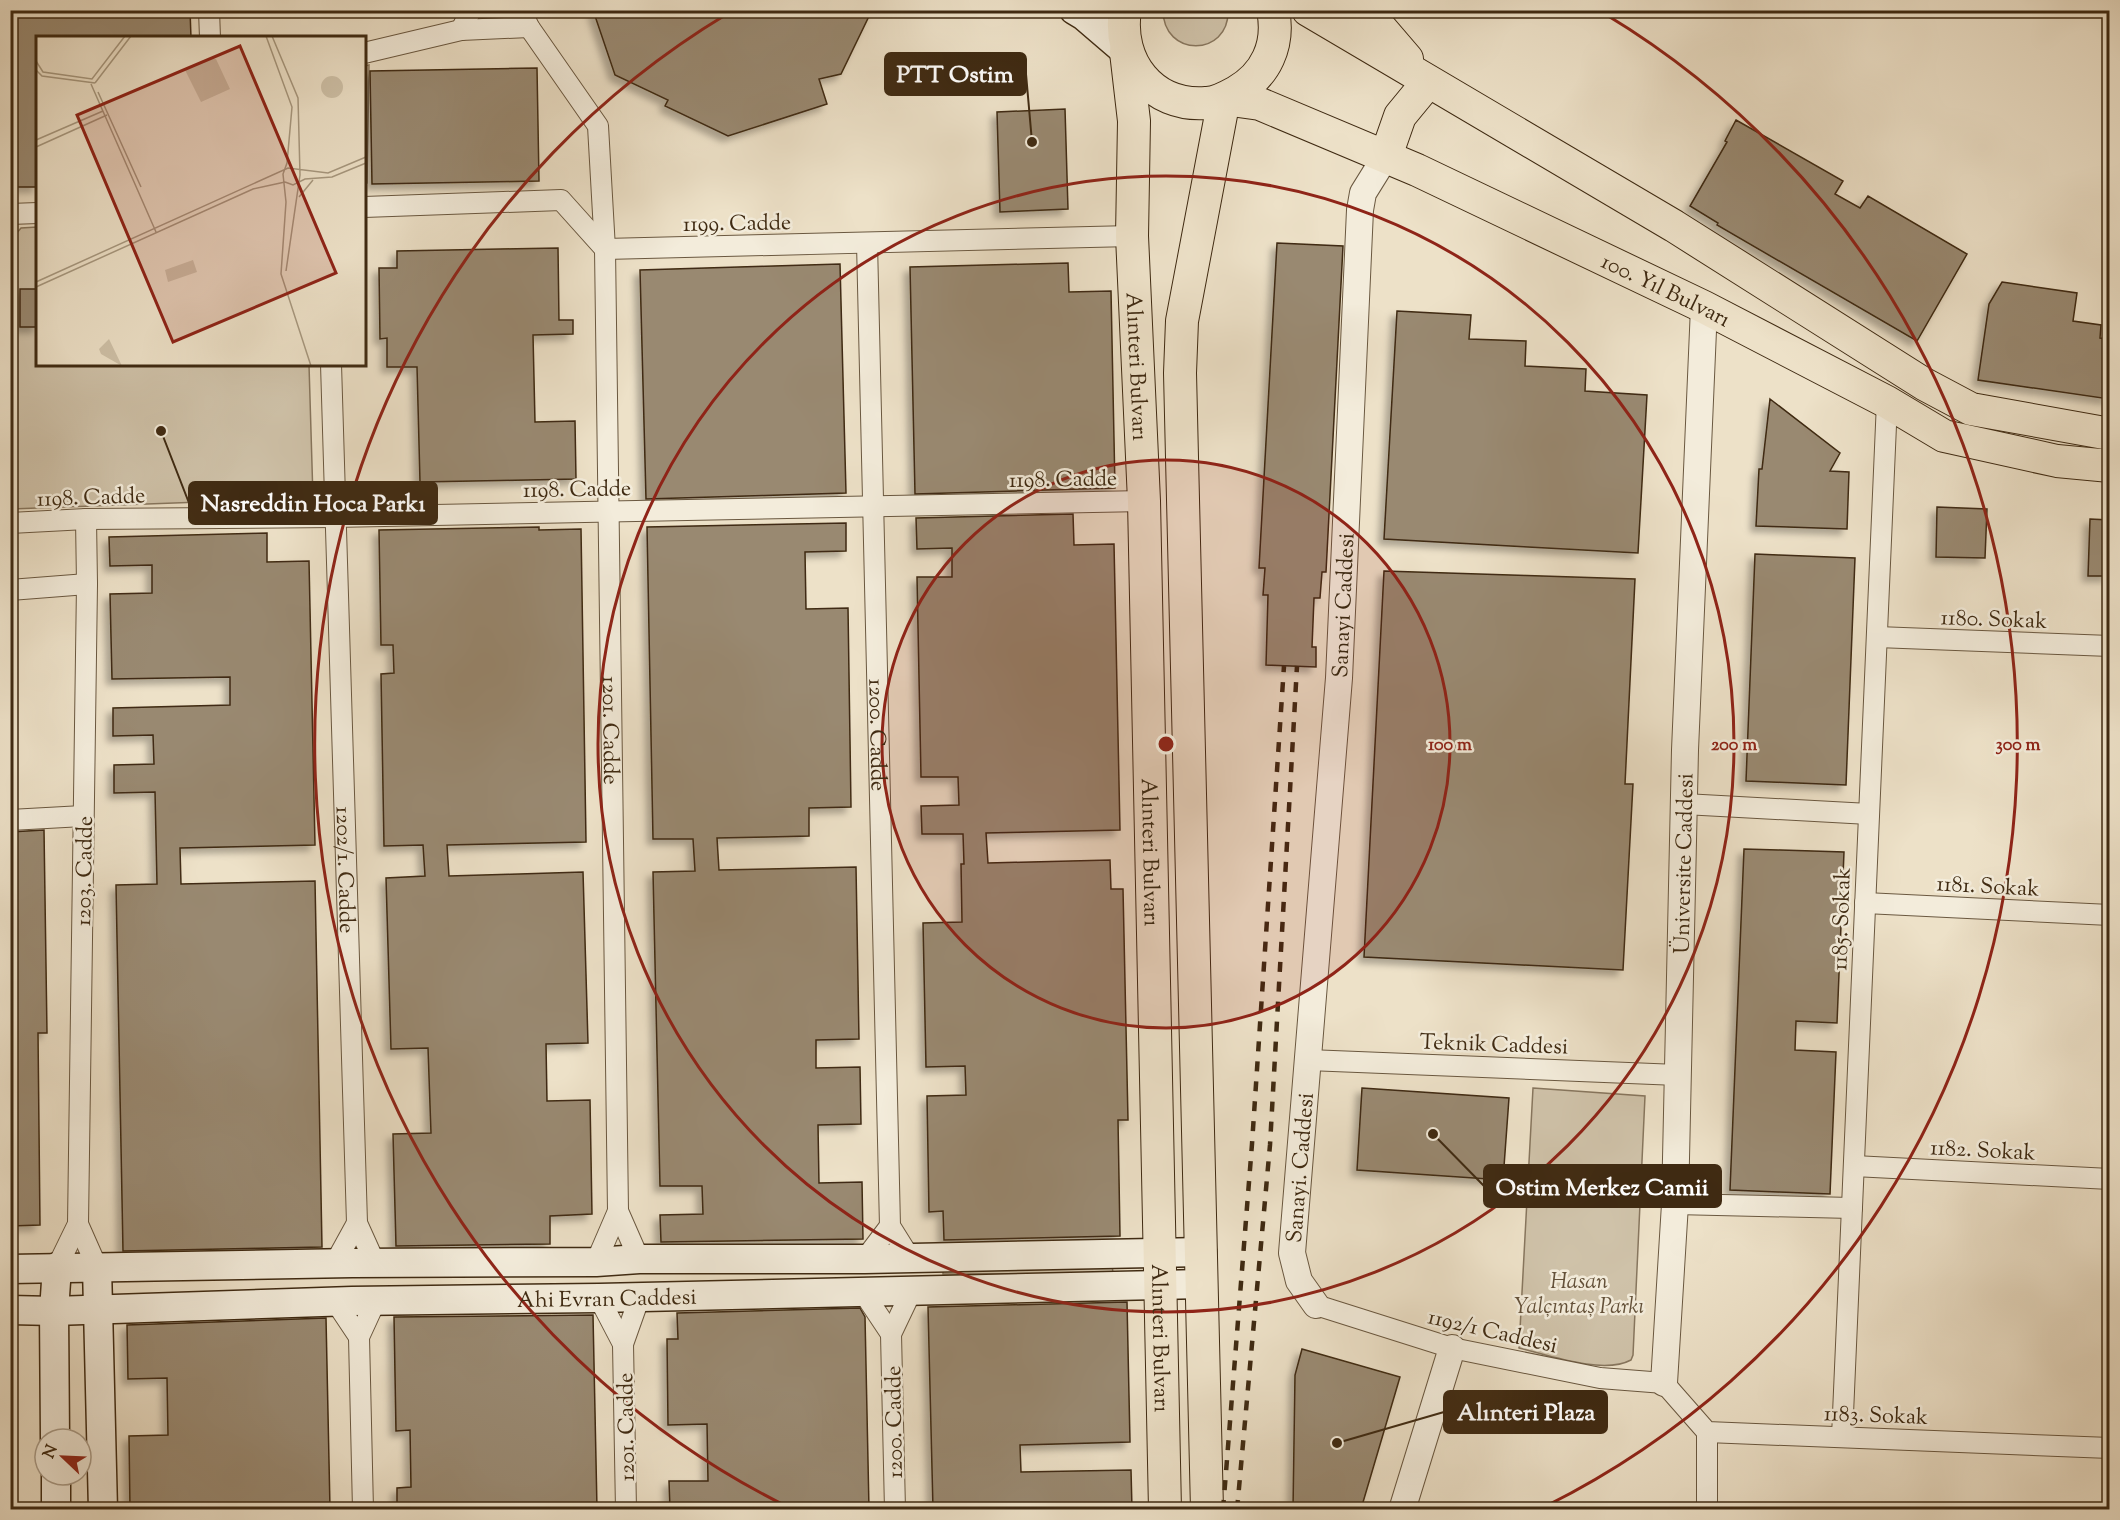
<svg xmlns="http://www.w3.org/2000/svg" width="2120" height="1520" font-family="'Sorts Mill Goudy',serif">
<defs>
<filter id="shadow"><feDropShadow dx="-5.5" dy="5.5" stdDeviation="3" flood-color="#0004"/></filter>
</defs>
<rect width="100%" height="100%" fill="#ede1c8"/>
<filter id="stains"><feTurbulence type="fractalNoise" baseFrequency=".00333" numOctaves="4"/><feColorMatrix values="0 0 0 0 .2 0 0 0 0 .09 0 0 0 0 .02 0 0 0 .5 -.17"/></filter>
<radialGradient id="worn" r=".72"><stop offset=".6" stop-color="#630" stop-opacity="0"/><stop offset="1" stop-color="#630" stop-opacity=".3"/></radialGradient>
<!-- green -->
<path fill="#cfc2a9" stroke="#87765e" stroke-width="1.5" d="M1163,10L1228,11C1229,57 1163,58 1163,10Z
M369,65L367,183L365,184L364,66Z
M37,227L38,364L309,365L313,498L11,509L10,241L21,228Z
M1533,1088L1645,1096L1633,1355L1631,1360C1603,1375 1548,1355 1519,1348Z
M1112,1263L1113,1274H943V1264Z"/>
<!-- building -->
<path fill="#998971" stroke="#3f2a12" stroke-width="1.5" filter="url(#shadow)" d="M10,10H190L191,38H38V187H12Z
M593,10H872L841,74L819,79L827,104L728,136L665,106L668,100L615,75Z
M537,68L539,181L372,184L370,71Z
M1065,109L1068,209L1000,212L997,112Z
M1736,120L1843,181L1835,194L1860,208L1868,196L1967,254L1917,341L1717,225L1718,223L1690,206L1727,142L1725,141Z
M1277,243L1343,246L1326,572H1322L1320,598H1314L1312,647H1316V667L1266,665L1268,595H1263L1265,568H1259Z
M558,248L559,320H573V334L533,335L535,422L575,421L576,479L420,482L417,367H387V338L380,339L379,268H397V251Z
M1068,263L1069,292L1111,291L1115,488L915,494L910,267Z
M840,264L846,493L646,499L640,270Z
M2002,282L2077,293L2073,321L2101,325L2100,338L2109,339V399L1978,380L1989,304Z
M20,289H38V327H20Z
M1397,311L1471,315L1469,339L1526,341L1525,366L1586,369L1585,391L1647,395L1638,553L1384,539Z
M1770,399L1840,453L1830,471L1849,472L1847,529L1756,526L1759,469H1762Z
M1937,507L1987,509L1985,558L1936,557Z
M1073,514L1074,545L1114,544L1120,830L986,833L988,863L1110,860L1111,889H1123L1128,1120H1118L1120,1236L944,1240L943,1211L929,1212L927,1096L966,1095L965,1066L926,1067L923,923L962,922L961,864H964L963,834H922L921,806L959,805L958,777H921L917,577H952V548L917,549L916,518Z
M2090,519L2109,520V576H2088Z
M846,523V551L805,552L806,609L848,608L851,807L809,808V836L717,838L719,870L856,867L859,1039L816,1040V1068L860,1067L861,1124L818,1125L819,1183L862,1182L863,1239L661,1242L660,1215L703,1214L702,1186H660L653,872L695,871L693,839H653L647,527Z
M539,527V530L581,529L586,842L447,845L449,876L583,872L588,1043L546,1044L547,1101L590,1100L592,1214L550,1216V1244L396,1246L393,1134L431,1133L430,1105L428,1048L391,1049L386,878L425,876L423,845L384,846L381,674L394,673L393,645H381L379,530Z
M267,533V562L309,561L315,845L180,848L181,884L315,881L322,1247L123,1251L116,885L157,884L155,792L114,793V765L154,764L153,735L113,736V708L230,705V677L112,679L110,594L152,593V565L110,566L109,537Z
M1755,554L1855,558L1846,785L1746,781Z
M1384,571L1635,579L1625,784H1633L1623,970L1364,957Z
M44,830L47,1033H38L40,1225L10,1226V832Z
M1744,849L1844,852L1837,1023L1796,1021L1795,1050L1836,1052L1830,1194L1730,1190Z
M1362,1088L1509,1098L1503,1180L1357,1170Z
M1127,1302L1130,1442L1020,1445L1021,1472L1131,1470L1132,1509H933L928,1307Z
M860,1308L865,1317L869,1509H670L669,1481H708L707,1424L668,1425L667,1339H678L677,1313Z
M593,1315L597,1509H397V1488L411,1487L410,1430L396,1431L394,1317Z
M326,1318L330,1509H130L129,1436L168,1435L167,1378L128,1379L127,1325Z
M1302,1349L1400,1377L1361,1509H1293L1295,1375Z"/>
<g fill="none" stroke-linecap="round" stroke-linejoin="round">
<!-- minor casing -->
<g stroke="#6a5840" stroke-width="22">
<g id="minor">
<path d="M209,10L210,38"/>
<path id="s1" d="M521,10L529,27L598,126L605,249L618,1211L639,1259"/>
<path d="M461,30L471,10"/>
<path d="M364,53L461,30L529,27"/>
<path d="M364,207L561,200L605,249L1132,236"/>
<path d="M10,214L38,213"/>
<path id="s2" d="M867,243L890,1226L910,1258"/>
<path id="s3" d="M331,364L357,1223L375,1263"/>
<path d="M86,519L87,584L78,1224L97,1267"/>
<path d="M10,523L86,519L334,517L1144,501"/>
<path d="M10,590L87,584"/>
<path d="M1877,637L2110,646"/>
<path d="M1684,804L1869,814"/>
<path d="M10,820L83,816"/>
<path d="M1865,903L2110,915"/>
<path d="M1308,1060L1678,1075"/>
<path d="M1854,1166L2110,1179"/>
<path d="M1675,1204L1852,1208"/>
<path d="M865,1259L890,1226"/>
<path d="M596,1262L618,1211"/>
<path d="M335,1263L357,1223"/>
<path d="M57,1267L78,1224"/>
<path d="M863,1292L891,1334"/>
<path d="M599,1298L623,1344"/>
<path d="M335,1301L359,1337"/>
<path d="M1316,1305L1452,1348L1600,1378L1664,1383L1707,1432L2110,1448"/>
<path d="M1707,1432V1510"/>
<path d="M1842,1437L1887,402"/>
<path d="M363,1510L359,1337L376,1300"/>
<path d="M626,1510L623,1344L640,1296"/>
<path d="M895,1510L891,1334L911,1292"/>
</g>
</g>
<!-- tertiary casing -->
<g stroke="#6a5840" stroke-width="28">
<g id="tertiary">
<path id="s4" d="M1316,1305L1299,1281L1292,1253L1339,678L1360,210L1363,193L1386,156"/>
<path id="s5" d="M1664,1383L1675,1204L1685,750L1704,307"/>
<path d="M1402,1510L1452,1348"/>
</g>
</g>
<!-- secondary casing -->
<g stroke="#3f2a12" stroke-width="31">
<g id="secondary">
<path d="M1074,10L1084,16L1126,52"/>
<path d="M97,1267L103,1510"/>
<path d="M10,1269L352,1263L596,1262L639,1259H865L1202,1252"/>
<path id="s6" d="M10,1310L54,1311L352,1301L599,1298L1202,1284"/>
<path d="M55,1439L54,1311L57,1267"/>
<path d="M56,1475V1510"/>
</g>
</g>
<!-- primary casing -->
<g stroke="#3f2a12" stroke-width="34">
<g id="primary">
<path d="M1125,10C1117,62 1152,107 1206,103C1216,103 1227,97 1236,92C1266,75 1280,45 1273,10"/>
<path d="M1308,10L1674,226L1924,384L1971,409L2110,434"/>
<path d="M1365,10L1407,59"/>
<path id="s7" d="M1126,52L1134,121L1132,236L1144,501L1165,1510"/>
<path id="s8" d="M1224,99L1260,104L1417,170L1704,307L1887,402L1944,436L2057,461L2110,466"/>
<path d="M1386,156L1400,116L1428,82"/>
<path d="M1207,1510L1180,373L1182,321L1224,99"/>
</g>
</g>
<!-- minor -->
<use href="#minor" stroke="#f3ecdb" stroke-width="20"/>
<!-- tertiary -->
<use href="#tertiary" stroke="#f3ecdb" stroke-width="26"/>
<!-- secondary -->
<use href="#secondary" stroke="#f3ecdb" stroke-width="28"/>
<!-- primary -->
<use href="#primary" stroke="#ede1c8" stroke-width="32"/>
<!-- rail -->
<path stroke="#3f2a12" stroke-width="4.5" stroke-dasharray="10 10" stroke-linecap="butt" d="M1223,1510L1252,1144L1284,666
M1237,1510L1270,1145L1297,666"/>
</g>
<!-- distance rings -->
<circle cx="1166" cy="744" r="284" fill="#8f2418" fill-opacity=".12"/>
<g fill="none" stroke="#8f2418" stroke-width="3">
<circle cx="1166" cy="744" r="284"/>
<circle cx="1166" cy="744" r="568"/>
<path d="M786 1506A852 852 0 0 1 727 14M1605 14A852 852 0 0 1 1546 1506"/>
</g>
<g text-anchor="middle" stroke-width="5" stroke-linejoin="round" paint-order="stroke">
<!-- street labels -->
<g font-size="22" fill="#3f2a12" stroke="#f3ecdb">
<text transform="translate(737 222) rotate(-1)" y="8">1199. Cadde</text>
<text dy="8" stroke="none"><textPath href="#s8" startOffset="483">100. Yıl Bulvarı</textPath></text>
<text dy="8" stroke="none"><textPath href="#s7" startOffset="315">Alınteri Bulvarı</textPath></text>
<text transform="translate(1063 478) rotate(-1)" y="8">1198. Cadde</text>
<text transform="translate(577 488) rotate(-1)" y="8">1198. Cadde</text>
<text transform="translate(91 496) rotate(-2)" y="8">1198. Cadde</text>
<text dy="8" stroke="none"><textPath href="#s4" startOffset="708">Sanayi Caddesi</textPath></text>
<text transform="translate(1994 618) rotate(2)" y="8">1180. Sokak</text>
<text dy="8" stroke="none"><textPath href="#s1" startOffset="744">1201. Cadde</textPath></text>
<text dy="8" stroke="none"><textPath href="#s2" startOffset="492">1200. Cadde</textPath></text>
<text dy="8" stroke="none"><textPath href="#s7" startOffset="801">Alınteri Bulvarı</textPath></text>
<text dy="8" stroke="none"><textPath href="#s5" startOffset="520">Üniversite Caddesi</textPath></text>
<text dy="8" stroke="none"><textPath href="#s3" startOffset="506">1202/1. Cadde</textPath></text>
<text transform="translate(83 871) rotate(-89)" y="8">1203. Cadde</text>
<text transform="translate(1988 885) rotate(3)" y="8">1181. Sokak</text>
<text transform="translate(1840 919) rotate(-88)" y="8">1185. Sokak</text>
<text transform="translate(1494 1043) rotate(2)" y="8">Teknik Caddesi</text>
<text transform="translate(1983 1149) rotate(3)" y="8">1182. Sokak</text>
<text dy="8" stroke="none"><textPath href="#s4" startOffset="144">Sanayi. Caddesi</textPath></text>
<text dy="8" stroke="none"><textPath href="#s6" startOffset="597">Ahi Evran Caddesi</textPath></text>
<text transform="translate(1493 1330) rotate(13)" y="8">1192/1 Caddesi</text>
<text dy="8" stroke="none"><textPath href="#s7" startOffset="1287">Alınteri Bulvarı</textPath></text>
<text transform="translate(1876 1414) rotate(2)" y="8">1183. Sokak</text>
<text transform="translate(893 1422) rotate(-91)" y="8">1200. Cadde</text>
<text transform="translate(625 1427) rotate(-91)" y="8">1201. Cadde</text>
</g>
<!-- park labels -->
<g font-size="22" font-style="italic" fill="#635038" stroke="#f3ecdb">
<text x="1579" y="1288">Hasan<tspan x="1579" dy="25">Yalçıntaş Parkı</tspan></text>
</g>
</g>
<!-- overview -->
<g transform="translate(36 36)">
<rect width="330" height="330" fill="#ede1c8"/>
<path d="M175,22L180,23L194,53L165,66L149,34ZM285 51a11 11 0 1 1 22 0a11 11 0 1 1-22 0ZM157,224L161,236L132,246L129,234ZM73,303L86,330L65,318L63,313Z" fill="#cfc2a9"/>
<path fill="none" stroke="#a7987f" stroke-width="1.5" d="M230,0L256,71L251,127L247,138L250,166L245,238L275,330M236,0L262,62L264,139L250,235M0,25L7,36L56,43L89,0M0,34L6,40L59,47M59,47L95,0M55,48L120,196M62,56L105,151M0,104L67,75M0,111L71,79M249,146L257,149L269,143L296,141L330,127M263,161L277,144M0,246L252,132L292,137L330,121M0,251L217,153L249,146"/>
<path fill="#8f2418" fill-opacity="0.15" stroke="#8f2418" stroke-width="3" d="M204,10L300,237L137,306L41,79Z"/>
<rect width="330" height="330" fill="none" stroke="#3f2a12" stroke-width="3"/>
</g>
<circle cx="1166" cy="744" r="9" fill="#8f2418" stroke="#f3ecdb" stroke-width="3"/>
<g font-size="18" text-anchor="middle" font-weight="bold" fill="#8f2418" stroke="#f3ecdb" stroke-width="5" stroke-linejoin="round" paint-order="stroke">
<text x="1450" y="750">100 m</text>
<text x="1734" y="750">200 m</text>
<text x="2018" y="750">300 m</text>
</g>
<!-- callouts -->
<path fill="none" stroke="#3f2a12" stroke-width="2" d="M1032 142L1026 74M161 431L189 503M1433 1134L1484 1186M1337 1443L1444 1412"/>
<g fill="#3f2a12" stroke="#f3ecdb" stroke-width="2">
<circle cx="1032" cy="142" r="6"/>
<circle cx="161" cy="431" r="6"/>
<circle cx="1433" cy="1134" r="6"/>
<circle cx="1337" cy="1443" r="6"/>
</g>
<g fill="#3f2a12" stroke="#3f2a12" stroke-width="2">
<rect x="885" y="53" width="141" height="42" rx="6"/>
<rect x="189" y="482" width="248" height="42" rx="6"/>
<rect x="1484" y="1165" width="237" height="42" rx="6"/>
<rect x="1444" y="1391" width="163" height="42" rx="6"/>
</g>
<g font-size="24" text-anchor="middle" font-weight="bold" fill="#fff">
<text x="955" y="82">PTT Ostim</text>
<text x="313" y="511">Nasreddin Hoca Parkı</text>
<text x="1602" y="1195">Ostim Merkez Camii</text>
<text x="1526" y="1420">Alınteri Plaza</text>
</g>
<!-- margin -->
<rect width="2120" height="1520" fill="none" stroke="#ede1c8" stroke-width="36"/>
<rect x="12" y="12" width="2096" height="1496" fill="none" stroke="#3f2a12" stroke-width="3"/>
<rect x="18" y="18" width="2084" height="1484" fill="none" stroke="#3f2a12" stroke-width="1.5"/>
<!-- north arrow -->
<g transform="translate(63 1457) rotate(293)"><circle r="28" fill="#f3ecdb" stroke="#ab9e8b" stroke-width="1.5"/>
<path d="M0-4.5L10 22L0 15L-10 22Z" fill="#8f2418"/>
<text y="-9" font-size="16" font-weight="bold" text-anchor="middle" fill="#3f2a12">N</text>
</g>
<rect width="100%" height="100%" filter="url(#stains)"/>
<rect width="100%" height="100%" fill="url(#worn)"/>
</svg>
